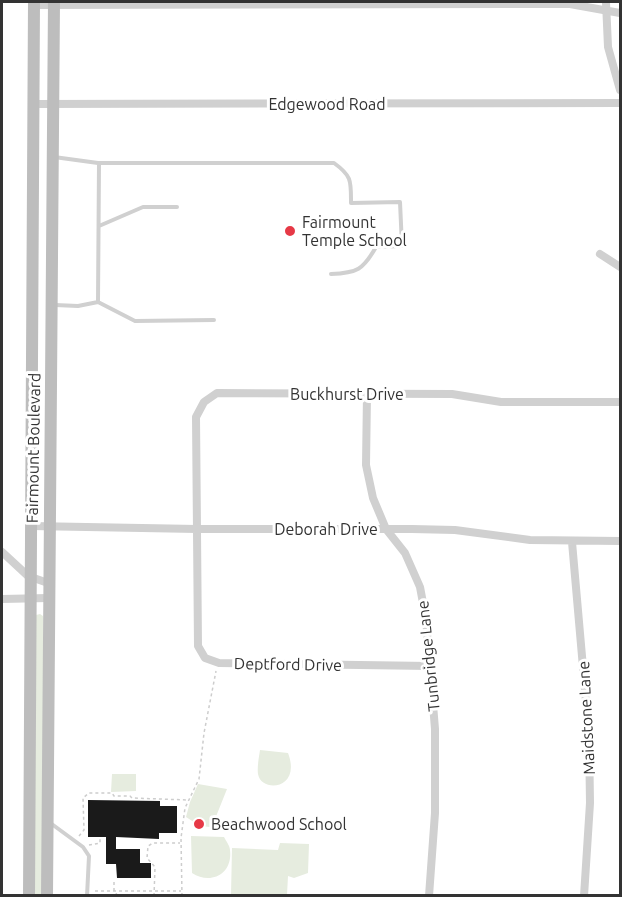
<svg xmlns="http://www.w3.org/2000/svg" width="622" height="897" font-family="Ubuntu,sans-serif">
<rect width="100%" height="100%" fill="#fff"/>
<!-- green -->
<path fill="#e6ecdf" d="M40,614L43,616L44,895L32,896L36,615Z
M260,750L288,753C302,790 261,793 258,774C257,767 259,757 260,750Z
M112,774H136V791L111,792Z
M198,784L227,789L215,819L210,827L200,826L186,817L190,802Z
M191,836L224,837C226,841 230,846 230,850C233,875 210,885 192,873Z
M280,843L309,844L308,873L294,878L288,876L287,895H231L232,848L278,850Z"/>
<!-- building -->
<path fill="#1a1a1a" d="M88,800L160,801V806H177V833H159V839L116,837V849H140V863H151V878H117L116,864H106V837H88Z"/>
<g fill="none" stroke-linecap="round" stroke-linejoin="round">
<!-- path -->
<path stroke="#cdcdcd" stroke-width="1.5" stroke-dasharray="3 3" stroke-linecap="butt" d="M79,836L84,830L83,798L89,793H112L114,796H130L132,798L188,800
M89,845L100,843V839
M114,882V891L118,896
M95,891H181
M154,896L155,867L147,858L148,846L153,843H180
M182,896L181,838L185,808L199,779L204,733L216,671"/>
<!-- lane -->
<path stroke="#d0d0d0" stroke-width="4" d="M54,157L98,163H334C352,176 351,181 351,203L400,202L402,246L376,247C363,270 357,273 331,274
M99,226L143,207H177
M98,302L135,321L214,320
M55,305L78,306L98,302L99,163
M49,822L83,847L89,856L87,896"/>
<!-- street -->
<path stroke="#d0d0d0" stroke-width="8" d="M606,2L608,47L620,90
M34,5L570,4L620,13
M34,104L620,103
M600,254L620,267
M367,394L366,465L373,498L386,529L405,553L420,587L426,619L435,729V813L429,896
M31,526L197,529H412L455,530L530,540L620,541
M572,542L589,736L590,803L584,896
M2,552L28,576L48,583
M2,599L48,598
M430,666L219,663L205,658L198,646L196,417L204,402L217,393L452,394L501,402H620"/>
<!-- secondary -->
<path stroke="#bdbdbd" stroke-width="12" d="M29,896L34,2
M47,896L54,2"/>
</g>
<!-- markers -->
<g fill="#e63946" stroke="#fff" stroke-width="2">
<circle cx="290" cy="231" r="6"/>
<circle cx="199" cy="824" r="6"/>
</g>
<g text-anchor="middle" stroke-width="6" stroke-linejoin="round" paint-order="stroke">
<!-- street labels -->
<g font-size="16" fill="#333" stroke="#fff">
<text x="327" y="110">Edgewood Road</text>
<text x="347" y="400">Buckhurst Drive</text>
<text transform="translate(33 448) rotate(-89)" y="6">Fairmount Boulevard</text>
<text x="326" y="535">Deborah Drive</text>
<text transform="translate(428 656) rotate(-96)" y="6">Tunbridge Lane</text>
<text transform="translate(288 664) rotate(1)" y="6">Deptford Drive</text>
<text transform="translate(586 718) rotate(-93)" y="6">Maidstone Lane</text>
</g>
<!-- poi labels -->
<g font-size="16" fill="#333" stroke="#fff" text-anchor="start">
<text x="302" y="228">Fairmount<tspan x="302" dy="18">Temple School</tspan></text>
<text x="211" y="830">Beachwood School</text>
</g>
</g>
<!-- border -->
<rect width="622" height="897" fill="none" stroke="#333333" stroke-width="6"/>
</svg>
